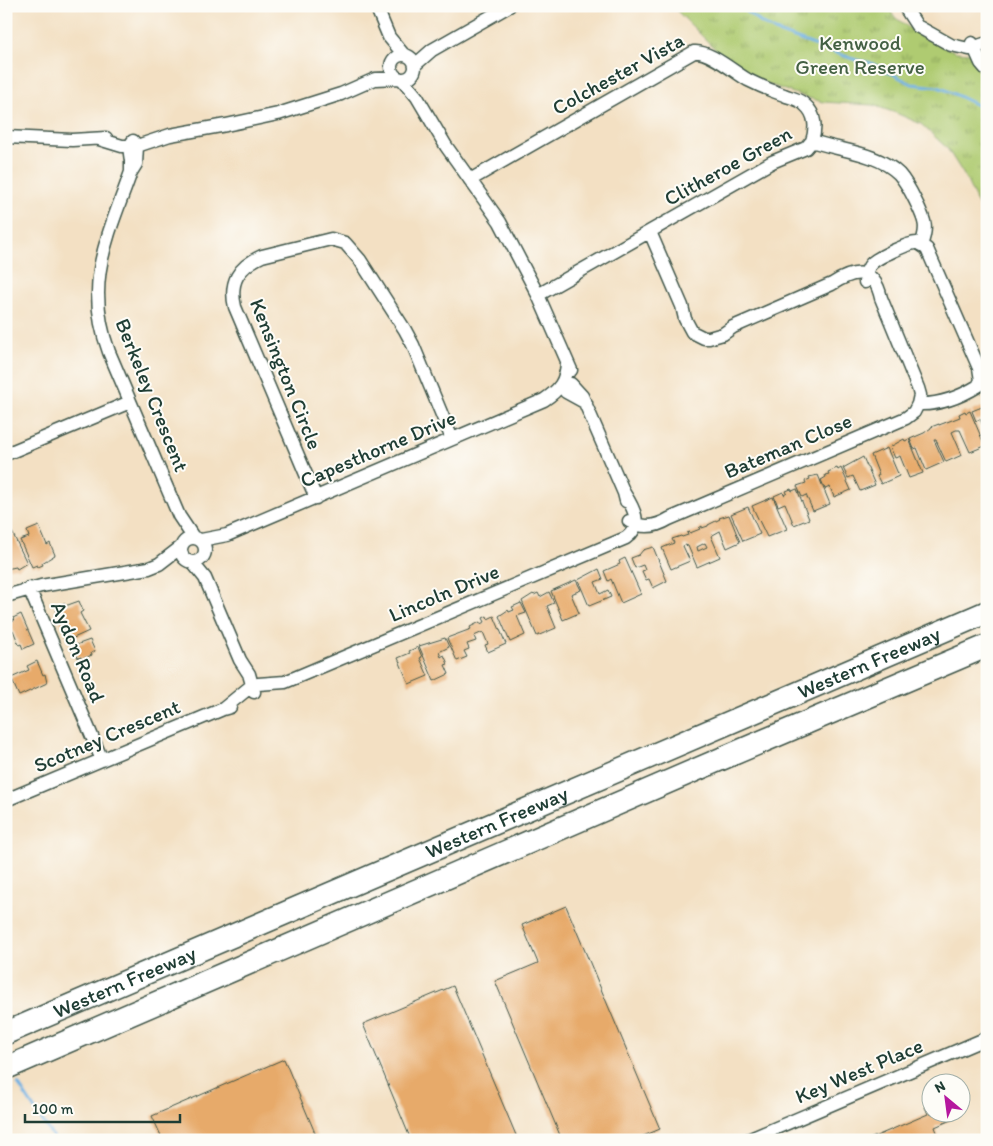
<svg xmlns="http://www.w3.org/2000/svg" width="993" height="1146" font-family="Itim,sans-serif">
<defs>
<pattern id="grass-tufts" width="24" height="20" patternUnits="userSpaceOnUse" patternTransform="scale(1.25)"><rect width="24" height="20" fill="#afcb71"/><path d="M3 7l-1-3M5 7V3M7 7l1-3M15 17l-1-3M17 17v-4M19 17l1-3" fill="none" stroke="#8ea65e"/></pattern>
</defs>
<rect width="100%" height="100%" fill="#fdfcf7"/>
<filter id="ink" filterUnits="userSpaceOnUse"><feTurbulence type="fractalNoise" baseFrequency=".02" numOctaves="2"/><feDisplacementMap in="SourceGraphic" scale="10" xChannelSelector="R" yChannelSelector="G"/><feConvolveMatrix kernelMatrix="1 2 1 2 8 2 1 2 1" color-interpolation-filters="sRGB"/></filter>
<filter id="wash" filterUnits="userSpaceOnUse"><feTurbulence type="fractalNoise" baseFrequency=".0096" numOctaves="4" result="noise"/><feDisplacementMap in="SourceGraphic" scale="20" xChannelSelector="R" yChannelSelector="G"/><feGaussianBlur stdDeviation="1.12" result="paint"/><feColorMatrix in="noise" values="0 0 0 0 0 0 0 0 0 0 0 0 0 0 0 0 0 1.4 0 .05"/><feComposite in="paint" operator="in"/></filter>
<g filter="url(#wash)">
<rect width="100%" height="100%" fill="#f3e0c3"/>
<!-- grass -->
<path fill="url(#grass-tufts)" stroke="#678452" d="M672,6H889L893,16L920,36L956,52L970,53L987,74V223L964,175L947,148L921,124L896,113L873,105L823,102L805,97L765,83L727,61Z"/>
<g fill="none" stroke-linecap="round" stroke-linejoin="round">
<!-- stream -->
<path stroke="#6eb1e3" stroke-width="3" d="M740,6L760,22L775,31L856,60L871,63L912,84L938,87L946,90L977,105L987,120
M18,1084L55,1140"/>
</g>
<g id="blocks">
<!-- building -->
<path fill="#e7aa6a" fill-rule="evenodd" d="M982,407L984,410L987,408V435L980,419L976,421L972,411Z
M965,411L966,413L970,411L985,446L970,452L960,430H956L952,432L962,455L946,462L936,440H934L944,462L926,470L917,448L914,449L910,439L924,433L931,428V427L939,424V425L960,417L959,414Z
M904,439L905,441L909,439L923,473L909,478L900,456L895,458L890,447Z
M887,448L899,476L881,484L877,476L879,475L871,455Z
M863,457L875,485L860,491L853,476L848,478L843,468Z
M837,468L838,470L841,468L851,490L834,497L830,487L825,489L821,480L826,477L825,475L829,474L828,472Z
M818,475L830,504L813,511L806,495L802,497L797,486L806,483L805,481L810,479L809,477Z
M791,489L792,491L797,489L809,519L794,525L785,503L778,506L774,496L783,492L784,495L787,493L786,491Z
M773,497L787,529L767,537L752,506Z
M748,507L760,534L743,541L731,514Z
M729,515L740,542L727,548L720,531L711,536L720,557L697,567L688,546L685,545L683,546L690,561L671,569L662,548L674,543L672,539L681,536L682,537L688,535L687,533L690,532V533L700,529L699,528L702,526V528L708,526V525L720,519L719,518ZM705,543L707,547L698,551L697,547Z
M39,526L47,545L50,543L55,555L42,563L43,565L38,567L37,565L32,567L20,540L29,537L27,531Z
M12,532L27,563L17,569L16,567L6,569V534Z
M653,547L667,581L653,588L649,579L646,580L642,571L645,570L643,565L635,568L631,558L639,555L643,550Z
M625,558L641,594L621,603L611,579L608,581L604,571L620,564L619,561Z
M599,569L603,579L595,582L600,594L608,590L611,597L589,606L578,580Z
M576,580L581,590L571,594L579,613L563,620L551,591Z
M549,592L554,603L547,606L556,628L537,636L522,601L533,594L534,595L538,593L540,597Z
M79,601L83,611L80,613L89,631L69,640L56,610L61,607L60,605L64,603L65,606Z
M521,603L526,613L517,616L525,635L510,642L499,616L508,610L509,612L514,610L512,607Z
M21,614L34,644L23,649L21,644L19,645L13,630L6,633V621L9,620L10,622L14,621L13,618Z
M487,616L488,619L494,616L506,644L488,652L485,645L488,644L483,632L474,636L476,641L467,644L469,649L464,651L467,657L457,661L447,638L471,629L470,627L480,622V624L485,622L483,618Z
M445,638L449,647L439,652L441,657L444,655L448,664L445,665L449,674L434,681L419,646Z
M90,640L95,651L91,653L92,655L82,659L81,657L78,658L73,646Z
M418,647L422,657L420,658L428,676L409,684L398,658L410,653L409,651Z
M37,661L43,675L45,674L47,683L19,696L11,678L29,670L27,666Z
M566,906L660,1129L634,1140H562L495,981L538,963L522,925Z
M453,986L518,1140H411L363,1024Z
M284,1059L318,1140H163L152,1116Z
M930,1105V1114H951L953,1119L935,1127L940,1140H867L928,1114L925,1107Z"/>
</g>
</g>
<g filter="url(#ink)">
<use href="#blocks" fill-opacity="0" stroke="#3f5549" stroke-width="1"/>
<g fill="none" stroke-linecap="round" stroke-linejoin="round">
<!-- street casing -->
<g stroke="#3f5549" stroke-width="15">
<path id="street" d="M376,6L389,37L404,55
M904,6L917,26L951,45L969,49L987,43
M972,43L981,63L987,70
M391 67a12 12 0 1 1 24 0a12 12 0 1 1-24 0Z
M415,65L432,50L509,6
M402,79L417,97L446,146L500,222L538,295L571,370
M6,137L72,140L106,138
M99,139L122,146H137L170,135L226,125L278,114L341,94L375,79L399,78
M131,172V161L129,147L133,141L137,146L136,164L131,172C108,237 83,282 109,352L179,516L193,537
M470,180L694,52C709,50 734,72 748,80C760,86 772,91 784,95C791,98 800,99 805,105C816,114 816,129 812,141
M650,232L682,306L685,319L692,332L704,338H709L723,334L733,327L832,284C854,270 874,266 881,298L918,388L920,395L918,404C940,405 960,397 978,386L981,380L979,368L927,249C924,247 921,244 917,243C910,242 876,258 871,264C866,269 866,276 865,282
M538,295L772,162L806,148L812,141C840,151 877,152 899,174C907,183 912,194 917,204C925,221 928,227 921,245
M586,403L566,392L562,384H571L582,396L624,493L626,501
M6,454L130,402
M316,498L235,307C229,282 238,267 262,256L331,239L345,243L360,260L405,330L413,345L452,439
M629,521C643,529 656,527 669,519L906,418L914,412L918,404
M181 550a12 12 0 1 1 24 0a12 12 0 1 1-24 0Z
M201,540L227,535L544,400C559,390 566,382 567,363
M192,562L205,578L240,660L249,674L254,692
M29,588L102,760
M6,596L41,586L149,568L159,564L181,547
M223,709L250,687L258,684L285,682L626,538C644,525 633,507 624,493
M6,800L223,709L230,707
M748,1140L987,1038"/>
</g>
<!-- highway casing -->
<g stroke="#3f5549" stroke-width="25">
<g id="highway">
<path id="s1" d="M6,1033L987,612"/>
<path d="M6,1068L721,759L987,646"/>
</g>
</g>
<!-- street -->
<use href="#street" stroke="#fff" stroke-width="12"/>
<!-- highway -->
<use href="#highway" stroke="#fff" stroke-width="22"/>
</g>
</g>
<g text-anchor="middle" stroke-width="4" stroke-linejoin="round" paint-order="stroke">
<!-- park labels -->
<g font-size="21" fill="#436043" stroke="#fdfcf7">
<text x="860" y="50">Kenwood<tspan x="860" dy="24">Green Reserve</tspan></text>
</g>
<!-- street labels -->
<g font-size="21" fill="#1f3d34" stroke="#fdfcf7">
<text transform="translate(618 74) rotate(-29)" y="7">Colchester Vista</text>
<text transform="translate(728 166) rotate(-29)" y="7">Clitheroe Green</text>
<text transform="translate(286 374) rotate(68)" y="7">Kensington Circle</text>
<text transform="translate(152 395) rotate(68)" y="7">Berkeley Crescent</text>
<text transform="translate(788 446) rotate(-23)" y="7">Bateman Close</text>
<text transform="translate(378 449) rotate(-23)" y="7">Capesthorne Drive</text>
<text transform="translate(444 593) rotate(-23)" y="7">Lincoln Drive</text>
<text transform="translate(78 652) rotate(67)" y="7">Aydon Road</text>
<text dy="7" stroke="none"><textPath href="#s1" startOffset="939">Western Freeway</textPath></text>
<text transform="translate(107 736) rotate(-23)" y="7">Scotney Crescent</text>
<text dy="7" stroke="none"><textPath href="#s1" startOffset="534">Western Freeway</textPath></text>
<text dy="7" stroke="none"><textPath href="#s1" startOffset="129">Western Freeway</textPath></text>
<text transform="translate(859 1071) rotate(-23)" y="7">Key West Place</text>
</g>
</g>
<!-- margin -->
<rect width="993" height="1146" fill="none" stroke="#fdfcf7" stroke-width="25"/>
<!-- north arrow -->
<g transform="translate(946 1098) rotate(331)"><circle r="24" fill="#fdfcf7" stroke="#a4b0a9"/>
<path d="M0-4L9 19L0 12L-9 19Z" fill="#b5179e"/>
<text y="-8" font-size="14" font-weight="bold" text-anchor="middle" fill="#1f3d34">N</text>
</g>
<!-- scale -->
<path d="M25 1114v8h155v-8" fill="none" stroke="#1f3d34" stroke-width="2.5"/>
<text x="32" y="1114" font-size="15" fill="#1f3d34" stroke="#fdfcf7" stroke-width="4" paint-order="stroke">100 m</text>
</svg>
